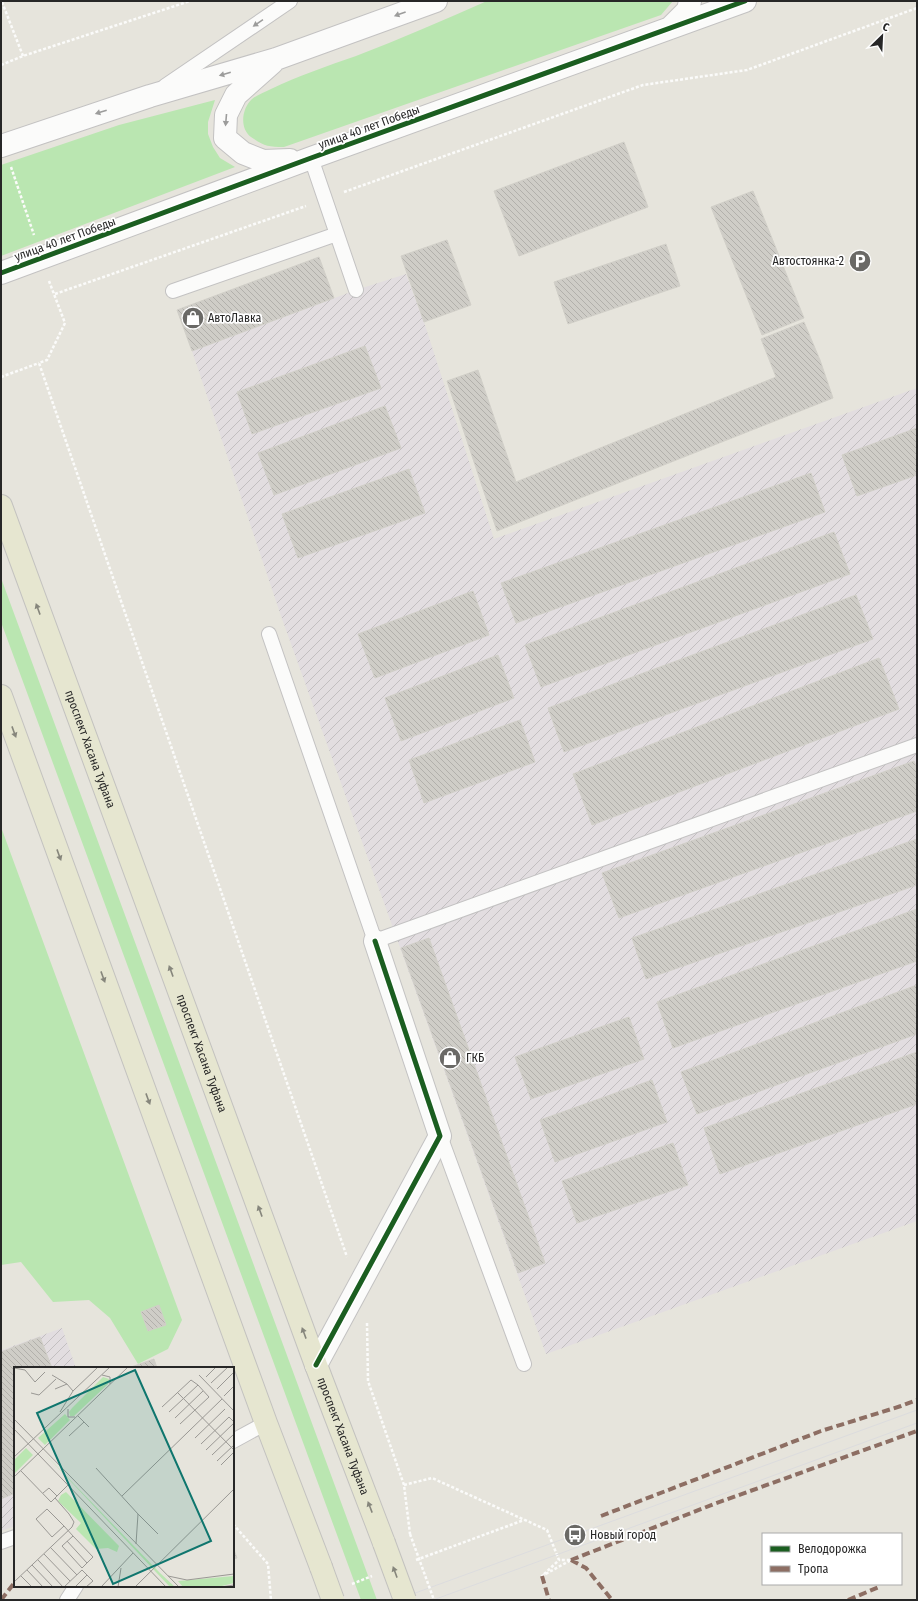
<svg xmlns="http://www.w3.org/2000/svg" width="918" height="1601" font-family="'Fira Sans Condensed',sans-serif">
<defs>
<pattern id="industrial-furrows" width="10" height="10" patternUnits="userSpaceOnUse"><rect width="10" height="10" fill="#e2dde0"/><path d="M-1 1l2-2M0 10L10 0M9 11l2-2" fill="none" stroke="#c2bec0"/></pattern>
<pattern id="building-back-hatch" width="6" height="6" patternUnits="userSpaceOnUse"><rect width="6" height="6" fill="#cfcdc7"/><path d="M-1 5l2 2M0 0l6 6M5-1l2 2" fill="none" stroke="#b2b0ab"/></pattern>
</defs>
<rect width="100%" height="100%" fill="#e6e4dc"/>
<!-- industrial -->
<path fill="url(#industrial-furrows)" d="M406,274L424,322L494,539L917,388V1221L546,1354L281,616L192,351L356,290Z
M62,1328L76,1368H15V1526L1,1531V1347L2,1350Z"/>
<!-- grass -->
<path fill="#bae6b1" d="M487,1H673L661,15L284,147C268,147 264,146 251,137C239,128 242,108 252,99C257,95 265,92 271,89C298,76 327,66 356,56C400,39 444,20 487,1Z
M215,100L208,122V134L213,147L220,158L235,167L1,256V165L119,125Z
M1,578L377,1600H361L1,622Z
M1,827L182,1320L168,1349L138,1364L110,1318L89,1300L53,1302L21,1262L1,1265Z"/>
<!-- building -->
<path fill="url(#building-back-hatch)" stroke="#d1cfc8" d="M624,142L648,207L519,256L494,191Z
M753,191L804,318L762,335L711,207Z
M447,240L471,305L424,322L401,256Z
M666,244L680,286L568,324L554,282Z
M319,257L334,298L192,351L177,310Z
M804,322L820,360L833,398L497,531L447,381L478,370L516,482L776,377L761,339Z
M365,346L381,388L252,434L237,392Z
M385,406L401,448L274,495L258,453Z
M917,428V475L857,496L842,455Z
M409,469L425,513L298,558L282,514Z
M811,473L825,512L516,623L501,583Z
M834,532L850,574L541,687L525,645Z
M473,591L489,635L375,678L358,634Z
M856,595L873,639L564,752L548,708Z
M498,655L514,698L401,741L385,698Z
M879,658L899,709L592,825L573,774Z
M520,720L535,762L424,803L409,760Z
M914,761L917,768V811L619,918L602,873Z
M917,839V885L646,979L632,938Z
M917,909V961L673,1048L657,1002Z
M429,938L545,1263L518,1273L401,948Z
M917,985V1034L697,1114L681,1072Z
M629,1017L644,1059L531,1099L515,1057Z
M917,1052V1104L720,1174L704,1128Z
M652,1080L667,1122L555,1162L540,1120Z
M673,1143L688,1185L577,1223L562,1181Z
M159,1305L166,1325L148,1331L141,1312Z
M40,1337L52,1368H15V1493L1,1499V1352Z
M154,1359L157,1368H131V1367Z
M233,1547L237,1558L233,1559Z"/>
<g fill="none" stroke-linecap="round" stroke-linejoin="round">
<!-- lane casing -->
<g stroke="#c3c2c2" stroke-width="16">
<path id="lane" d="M165,86L290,1
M311,158L356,290
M173,291L337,234
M269,634L375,941L917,745
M440,1136L524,1364
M233,1441L266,1423
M1,1542L15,1537
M67,1600L76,1586"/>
</g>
<!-- street casing -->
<g stroke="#c3c2c2" stroke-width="24">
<path id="street" d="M316,1365L440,1136L375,941"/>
</g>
<!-- secondary casing -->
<g stroke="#c3c2c2" stroke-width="24">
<path id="secondary" d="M670,28L688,10L690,1
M272,63L236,95L226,115L225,138L243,153L263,161L290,160
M1,146L150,96L276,59L436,1
M1,273L311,158L745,1"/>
</g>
<!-- primary casing -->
<g stroke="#c3c2bf" stroke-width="24">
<g id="primary">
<path id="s1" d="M1,506L316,1365L384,1543"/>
<path d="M1,696L266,1423L321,1567"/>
</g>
</g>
<!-- path -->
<path stroke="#fbfbfa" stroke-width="2.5" stroke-dasharray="3 2" stroke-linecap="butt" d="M2,2L23,56
M1,65L23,56L190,1
M11,167L34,235
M344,192L643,85L747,70L917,8
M49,281L65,323L47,360L39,363L347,1257
M55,294L306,206
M1,377L39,363
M367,1323L368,1381L404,1485L410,1534
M404,1485L432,1478L547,1530L559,1560L542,1576L571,1560H559
M233,1524L268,1564L271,1600
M416,1560L524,1520
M352,1584L372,1576"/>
<!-- lane -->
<use href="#lane" stroke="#fbfbfa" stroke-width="14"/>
<!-- street -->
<use href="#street" stroke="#fbfbfa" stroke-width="22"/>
<!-- secondary -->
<use href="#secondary" stroke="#fbfbfa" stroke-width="22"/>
<!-- primary -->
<use href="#primary" stroke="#e6e6d0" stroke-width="22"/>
<!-- tram -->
<path stroke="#dcdcde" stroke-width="1" d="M396,1600L917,1410
M433,1600L917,1423"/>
<!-- primary-bridge casing -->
<g stroke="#c3c2bf" stroke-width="24" stroke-linecap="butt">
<path id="primary-bridge" d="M384,1543L405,1600
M321,1567L333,1600"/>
</g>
<!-- path-bridge -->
<path stroke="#fbfbfa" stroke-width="2.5" stroke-dasharray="3 2" stroke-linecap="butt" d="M410,1534L434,1600"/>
<!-- primary-bridge -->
<use href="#primary-bridge" stroke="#e6e6d0" stroke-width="22"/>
<!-- quiet -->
<path stroke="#8d6e63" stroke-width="4" stroke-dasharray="8 4" stroke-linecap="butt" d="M601,1516L821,1431L901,1406L917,1400
M571,1560L714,1504L917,1431
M571,1560L586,1568L612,1600
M542,1576L549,1600
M1,1600L15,1582
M848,1600L879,1587"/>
<!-- cycleway casing -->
<g stroke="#fff" stroke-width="8">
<path id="cycleway" d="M1,273L311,158L745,1
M316,1365L440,1136L375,941"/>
</g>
<!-- cycleway -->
<use href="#cycleway" stroke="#1b5e20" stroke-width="5"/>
</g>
<!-- one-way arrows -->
<defs><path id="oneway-solid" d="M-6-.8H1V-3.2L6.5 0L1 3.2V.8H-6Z"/></defs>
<g fill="#9c9c9b">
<use href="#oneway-solid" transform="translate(400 14) rotate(160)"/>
<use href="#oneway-solid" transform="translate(258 23) rotate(146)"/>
<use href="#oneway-solid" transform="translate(225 74) rotate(164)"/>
<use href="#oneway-solid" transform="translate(101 112) rotate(162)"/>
<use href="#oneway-solid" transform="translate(226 120) rotate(95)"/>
</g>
<g fill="#86867c">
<use href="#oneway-solid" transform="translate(38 609) rotate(-110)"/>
<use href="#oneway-solid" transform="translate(14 732) rotate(70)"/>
<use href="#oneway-solid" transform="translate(59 855) rotate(70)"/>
<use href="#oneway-solid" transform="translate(171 971) rotate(-110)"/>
<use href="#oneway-solid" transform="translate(103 977) rotate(70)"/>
<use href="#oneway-solid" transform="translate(148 1099) rotate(70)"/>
<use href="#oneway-solid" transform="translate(260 1211) rotate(-110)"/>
<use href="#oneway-solid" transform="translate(304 1333) rotate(-110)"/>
<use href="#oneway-solid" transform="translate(370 1507) rotate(-111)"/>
<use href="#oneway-solid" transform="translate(395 1572) rotate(-110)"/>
</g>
<!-- icons -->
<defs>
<g id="parking-disc" transform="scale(1.15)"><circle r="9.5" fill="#6a6966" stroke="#fff"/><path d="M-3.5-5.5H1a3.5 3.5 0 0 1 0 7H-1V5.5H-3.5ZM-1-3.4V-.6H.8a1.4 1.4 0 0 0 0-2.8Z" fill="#fff"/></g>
<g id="shop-disc" transform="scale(1.15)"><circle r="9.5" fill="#6a6966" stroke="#fff"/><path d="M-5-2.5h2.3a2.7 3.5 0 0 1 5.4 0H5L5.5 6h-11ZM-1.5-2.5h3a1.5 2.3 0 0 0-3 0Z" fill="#fff"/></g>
<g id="bus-disc" transform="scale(1.15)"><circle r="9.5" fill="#6a6966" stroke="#fff"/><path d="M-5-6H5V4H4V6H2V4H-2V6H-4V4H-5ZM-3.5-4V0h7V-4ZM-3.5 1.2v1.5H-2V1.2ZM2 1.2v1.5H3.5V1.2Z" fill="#fff"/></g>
</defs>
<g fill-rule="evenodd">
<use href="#parking-disc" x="860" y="261"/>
<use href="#shop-disc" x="193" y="318"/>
<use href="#shop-disc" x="450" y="1058"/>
<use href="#bus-disc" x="575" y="1535"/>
</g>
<g text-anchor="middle" stroke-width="3.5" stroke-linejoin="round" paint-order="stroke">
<!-- street labels -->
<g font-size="12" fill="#272727" stroke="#fff">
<text transform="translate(369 127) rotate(-20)" y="4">улица 40 лет Победы</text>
<text transform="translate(65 239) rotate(-20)" y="4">улица 40 лет Победы</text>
<text dy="4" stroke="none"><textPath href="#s1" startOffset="259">проспект Хасана Туфана</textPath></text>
<text dy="4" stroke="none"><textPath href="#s1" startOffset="583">проспект Хасана Туфана</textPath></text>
<text dy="4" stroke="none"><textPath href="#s1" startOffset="991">проспект Хасана Туфана</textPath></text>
</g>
<!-- poi labels -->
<g font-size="12" fill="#272727" stroke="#fff" text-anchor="start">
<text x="844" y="265" text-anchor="end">Автостоянка-2</text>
<text x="208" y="322">АвтоЛавка</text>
<text x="466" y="1062">ГКБ</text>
<text x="590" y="1539">Новый город</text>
</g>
</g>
<!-- overview -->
<g transform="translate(14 1367)">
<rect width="220" height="220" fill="#e6e4dc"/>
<path d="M89,10L95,12L94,17L60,49H56L55,45L58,41ZM51,47L56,53L31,78L24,71ZM12,81L19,88L0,107V93ZM29,85L146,206L161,220H156ZM52,125L105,179L103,185L94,181L82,182L62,162L67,156L44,134L47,128ZM220,209V216L204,220H169L164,214Z" fill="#bae6b1"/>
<path fill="none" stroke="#9a9894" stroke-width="1" d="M0,1L11,3L21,15L31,5M38,8L53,17M88,8L96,10V17M185,8L220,44M192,10L202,0M197,16L214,0M41,22L53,17L59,24M203,22L220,5M163,25L220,83M17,26L25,28L42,12M210,29L220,19M148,40L177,13L184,18L195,30L166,57M54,42V50H61M46,45L59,24L84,0M155,45L184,18M64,49L75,60M161,51L189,24M0,52L165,220M0,62L152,220M55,69L70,55M181,71L211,42M187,77L215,50L220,55M192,83L220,56M198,88L220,67M0,90L96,0M203,94L220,78M207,98L220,85M82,101L124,147L122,177M7,104L37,135L54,118M0,110L114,0M29,126L35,121L43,129M108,129L208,32M124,147L144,167M50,159L38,170L22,152L33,142L50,159L59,169L79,190L68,201L48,179L59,169M53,174L73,196M36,180L63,208M30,187L56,214M24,193L49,220M18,198L39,220M13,203L29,220M7,209L18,220M154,209L173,213L220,207M0,215L58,160L60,155L55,147L41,131M88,219L119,186M50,220L68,203L79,214L72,220M61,220L73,208M104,220L107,201M121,220L220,122M207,220L220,218"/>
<path fill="#0f766e" fill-opacity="0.15" stroke="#0f766e" stroke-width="2" d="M121,3L197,174L99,217L23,46Z"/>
<rect width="220" height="220" fill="none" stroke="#272727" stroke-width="2"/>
</g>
<!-- border -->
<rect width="918" height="1601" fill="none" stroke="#272727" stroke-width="4"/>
<!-- legend -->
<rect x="762" y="1533" width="140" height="52" fill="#ffffff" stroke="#a9a9a9"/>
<rect x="770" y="1546" width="20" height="6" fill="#1b5e20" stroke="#a9a9a9"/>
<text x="798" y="1553" font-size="12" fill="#272727">Велодорожка</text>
<rect x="770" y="1566" width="20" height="6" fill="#8d6e63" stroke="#a9a9a9"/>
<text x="798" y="1573" font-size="12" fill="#272727">Тропа</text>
<!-- north arrow -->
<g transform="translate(882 36) rotate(24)" stroke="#ffffff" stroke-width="3" paint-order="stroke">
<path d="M0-3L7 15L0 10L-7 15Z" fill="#272727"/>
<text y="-6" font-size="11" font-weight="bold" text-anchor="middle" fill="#272727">С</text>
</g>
</svg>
